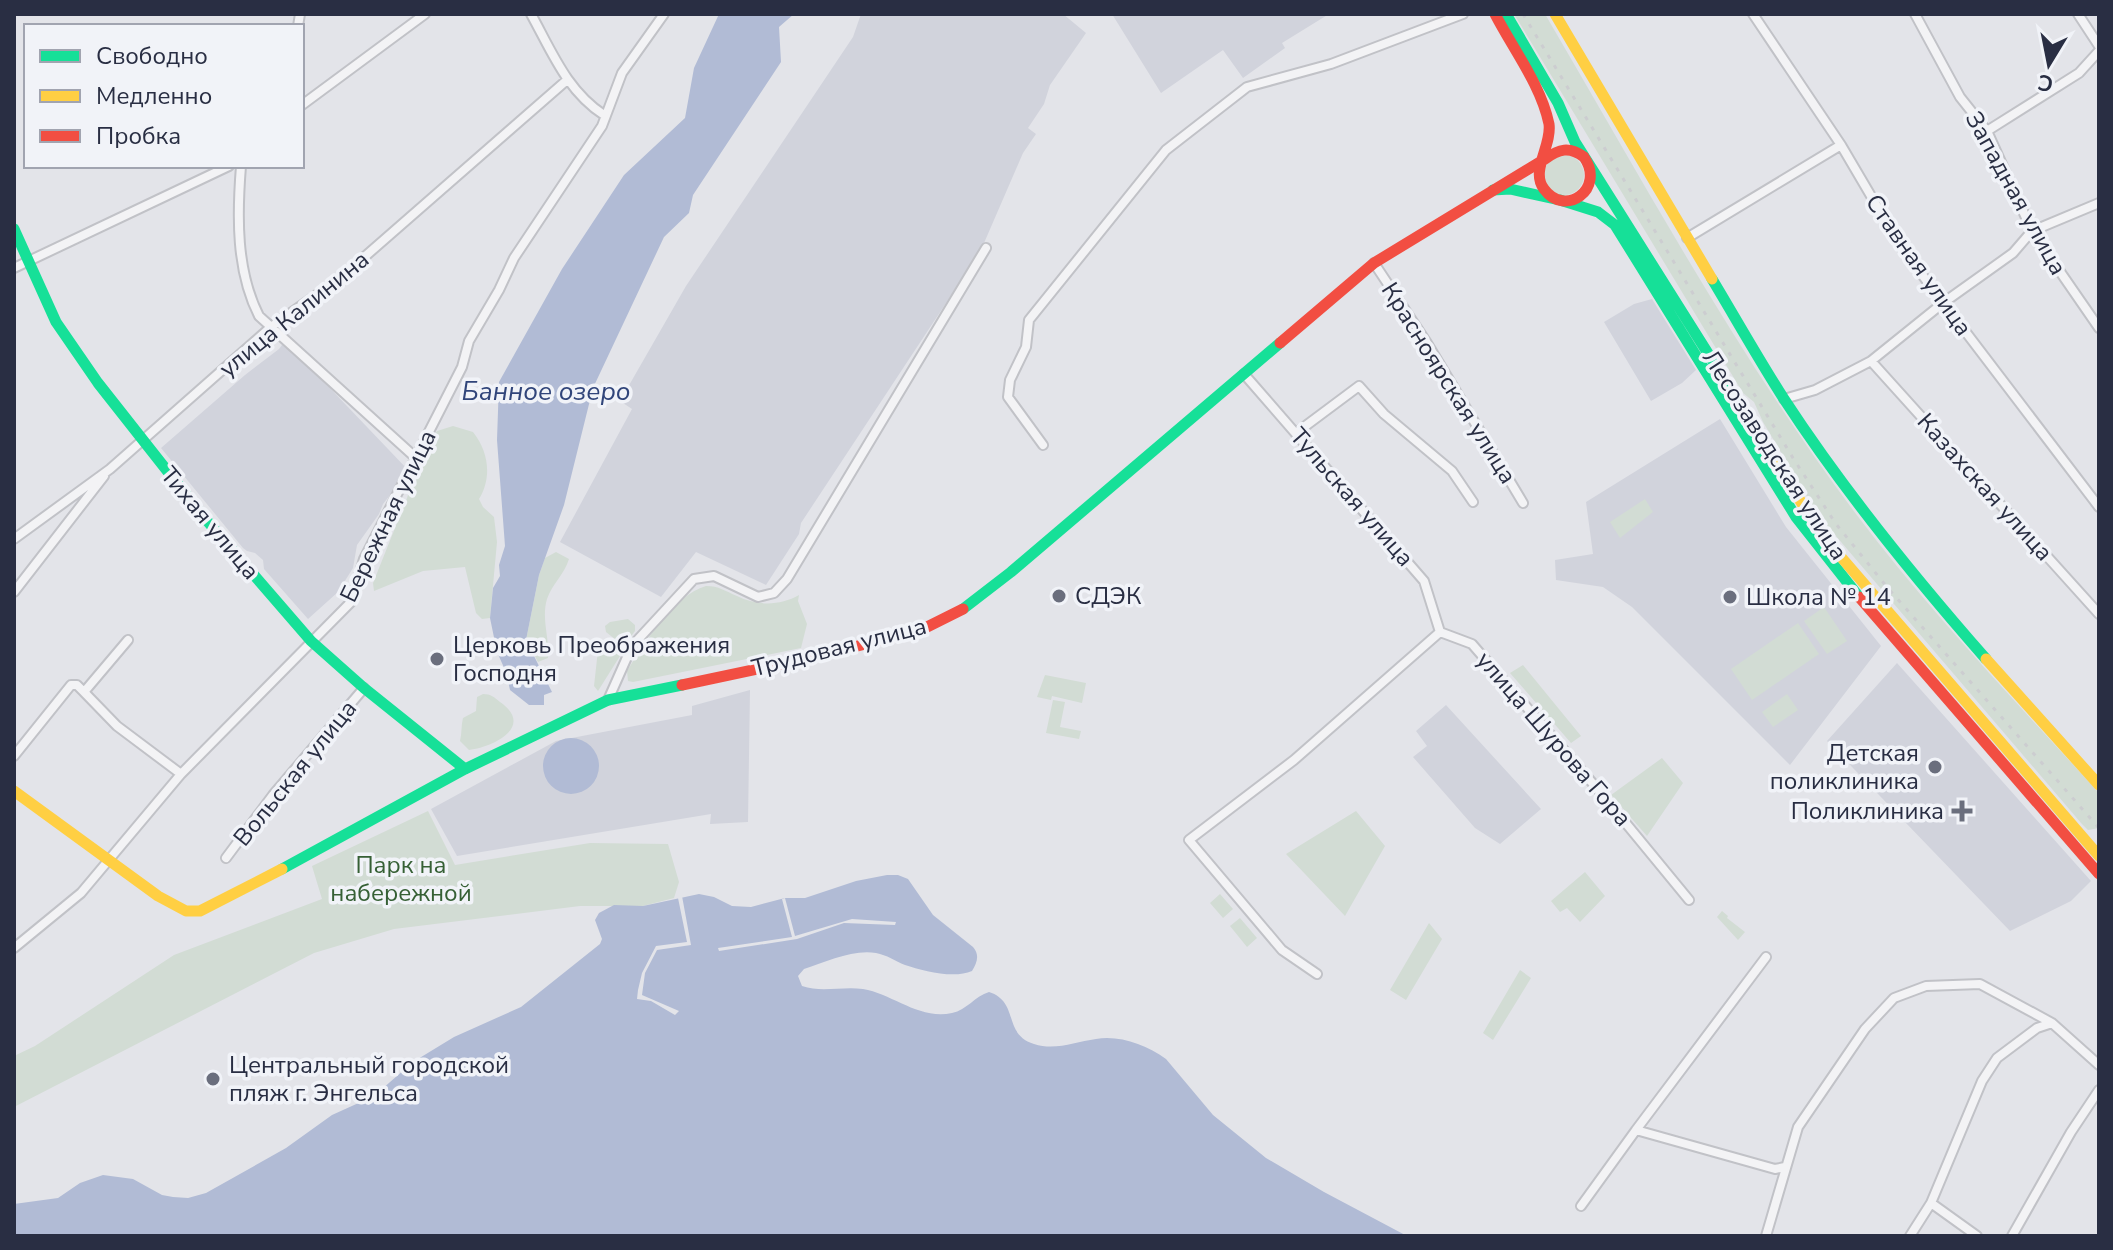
<svg xmlns="http://www.w3.org/2000/svg" width="2113" height="1250" font-family="'Nunito Sans',sans-serif">
<rect width="100%" height="100%" fill="#e3e4e9"/>
<!-- built -->
<path fill="#d1d3dc" d="M861,14H1063L1086,33L1050,85L1044,104L1028,128L1036,134L1023,153L981,250L801,523L799,534L766,585L696,552L661,597L560,542L632,409L620,401L686,286L853,37Z
M1112,14H1329L1282,43L1285,48L1243,78L1223,50L1161,93Z
M1652,299L1696,370L1682,383L1651,401L1604,322L1634,304Z
M285,341L409,471L383,504L379,514L357,545L353,568L338,592L308,619L264,569L263,560L255,553L247,551L243,548L161,448L245,375L279,349Z
M1720,419L1786,527L1881,646L1790,765L1632,607L1603,587L1556,580L1555,560L1593,554L1586,502Z
M1897,663L2091,881L2071,901L2010,931L1827,741Z
M750,690L748,822L710,824L711,814L457,856L431,809L556,741L692,715V706Z
M1446,705L1541,809L1500,844L1475,828L1413,757L1427,746L1416,731Z"/>
<!-- green -->
<path fill="#d2dcd4" d="M1514,14H1545C1644,183 1738,357 1856,514C1930,612 2016,702 2099,793V828L2088,830L2081,823L1818,515L1763,422L1754,402L1743,393Z
M1544 175a20 20 0 1 1 40 0a20 20 0 1 1-40 0Z
M453,426L473,432C489,452 492,478 479,499L483,507L494,517L497,542L490,618L482,619L476,613L465,567L423,571L374,591L373,583L407,498L423,449L437,431Z
M1645,499L1653,512L1620,538L1610,522Z
M556,552L569,559C564,575 552,584 547,599C541,619 550,639 548,658L538,662L526,640L539,575L545,558Z
M706,586C719,586 725,591 737,596C757,606 780,606 799,595L798,601L807,624L801,648L633,682L628,681L627,671C645,642 673,596 706,586Z
M1824,607L1847,641L1827,654L1804,621Z
M628,619L635,625V631L629,639L616,640L606,632L605,626L610,622Z
M1798,623L1819,654L1752,700L1731,669Z
M607,646L617,650L620,656L598,691L594,686L598,650Z
M1523,665L1581,736L1571,743L1510,673Z
M1045,675L1086,683L1082,703L1052,696L1051,700L1037,697Z
M483,694C491,694 494,697 500,702C535,726 494,747 469,750L460,741C462,733 461,725 463,718L476,711L477,697Z
M1787,694L1798,710L1773,727L1762,712Z
M1053,700L1065,702L1060,727L1081,731L1079,739L1046,733Z
M1662,758L1683,783L1647,836L1611,795Z
M428,811L455,865L590,843L668,844L679,882L674,898L643,906H580L394,929L314,953L14,1107V1056L35,1046L174,955L322,899L312,866Z
M1356,811L1385,846L1345,916L1286,854Z
M1585,872L1605,896L1580,922L1567,908L1560,912L1551,901Z
M1220,894L1233,909L1223,918L1210,903Z
M1722,911L1728,916L1727,918L1745,932L1738,940L1717,917Z
M1240,918L1257,938L1247,947L1230,926Z
M1429,923L1442,939L1406,1000L1390,990Z
M1520,970L1531,978L1493,1040L1483,1033Z"/>
<!-- water -->
<path fill="#b1bbd5" d="M719,14H794L779,27L781,62L693,195L689,213L664,237L593,388L564,505L539,575L526,640L552,692L544,695V705H529L510,690L506,672L497,652L490,618L493,588L500,576L499,565L505,546L497,440L499,382L562,269L624,175L685,118L694,68Z
M543 766a28 28 0 1 1 56 0a28 28 0 1 1-56 0Z
M887,875H898L908,879L933,915L973,947C980,955 977,963 972,971C954,979 923,971 905,965C895,961 887,955 876,953C853,949 826,962 804,969L798,976L802,986C822,993 842,986 863,989C893,994 919,1020 952,1013C967,1010 975,996 989,992C1020,1002 1002,1034 1034,1044C1055,1051 1075,1042 1096,1039C1120,1035 1146,1045 1166,1059L1213,1115L1266,1158L1324,1192L1407,1236H14V1204L58,1198L80,1183L103,1175L133,1179L162,1195L173,1197L188,1198L206,1193L286,1148L332,1115L374,1096L413,1062L454,1037L521,1007L600,944L602,939L595,920L599,913L614,905L643,906L699,894L714,897L732,906L751,907L785,898H805L856,881Z"/>
<!-- pier -->
<path fill="#e3e4e9" d="M682,896L691,945L657,950L645,973L642,995L679,1011L675,1015L651,1001L637,999L638,990L642,973L656,946L687,942L678,898Z
M785,898L795,936L852,919L896,922L895,925L844,923L797,939L719,951L718,948L792,937L782,899Z"/>
<g fill="none" stroke-linecap="round" stroke-linejoin="round">
<!-- street casing -->
<g stroke="#c1c2c7" stroke-width="12">
<path id="street" d="M531,14C552,52 567,91 604,115
M1753,14L1841,145L1901,247L2099,507
M1915,14L1960,97L1987,131L2032,231L2099,328
M2078,14L2099,46
M298,26L300,14
M302,105L425,14
M1987,131L2079,73L2099,51
M241,166C237,216 236,271 259,316L416,458
M1687,238L1841,145
M1374,263L1427,343L1523,503
M14,268L229,166
M1871,361L2099,614
M1244,374L1424,581L1440,632
M1784,399L1815,390L1871,361L1943,303L2013,253L2032,231L2099,203
M1296,433L1359,386L1384,414L1452,471L1473,502
M1043,445L1008,397L1010,380L1026,347L1029,320L1166,150L1247,87L1331,64L1463,14
M14,539L110,469L271,327L338,280L567,80
M14,592L104,476
M1440,632L1472,644L1601,793L1689,900
M84,692L117,726L181,774
M608,700L632,646L694,579L714,576L758,597L774,593L787,579L986,248
M14,756L71,685H77L84,692L128,640
M226,858L273,795L364,688
M14,948L81,893L181,774L351,602L364,559L462,367L469,341L499,290L514,258L602,126L622,73L664,14
M1317,974L1282,950L1189,840L1294,760L1440,632
M1636,1130L1766,957
M1931,1203L1977,1236
M1581,1206L1636,1130L1775,1169L1785,1167
M1766,1236L1798,1127L1865,1029L1894,998L1926,986L1980,984L2052,1023L2099,1065
M1910,1236L1931,1203L1982,1081L1997,1058L2037,1028L2052,1023
M2012,1236L2071,1132L2099,1090"/>
</g>
<!-- street -->
<use href="#street" stroke="#f3f3f5" stroke-width="8"/>
<!-- fast -->
<path stroke="#16e098" stroke-width="11" d="M1506,14L1558,103L1575,142L1743,409
M1493,190L1510,189L1555,199
M1560,200L1598,212L1615,225L1796,517L1859,597
M14,229L56,322L98,383L202,515L311,641L364,688L465,769
M1712,279C1736,319 1759,360 1784,399C1844,491 1914,577 1986,659
M963,609L1011,572L1280,343
M282,869L465,769L608,700L682,685"/>
<!-- slow -->
<path stroke="#ffcf43" stroke-width="11" d="M1555,14L1712,279
M1743,409L1806,510L1841,557L2099,856
M1986,659L2099,785
M14,791L158,896L186,911H200L282,869"/>
<!-- jam -->
<path stroke="#f24e42" stroke-width="11" d="M1495,14C1513,49 1541,85 1549,124C1552,146 1530,171 1544,189C1565,218 1606,189 1584,157C1569,146 1559,149 1545,159
M1280,343L1374,263L1545,159
M1859,597L2099,874
M682,685L810,658L921,630L963,609"/>
<!-- rail -->
<path stroke="#cccdd0" stroke-width="3" stroke-dasharray="4 8" stroke-linecap="butt" d="M1523,14L1793,458L1836,524L1887,587L2099,828"/>
</g>
<!-- markers -->
<g fill="#6a6e7d" stroke="#f1f3f8" stroke-width="3">
<circle cx="1059" cy="596" r="8"/>
<circle cx="1730" cy="597" r="8"/>
<circle cx="437" cy="659" r="8"/>
<circle cx="1935" cy="767" r="8"/>
<path d="M1958 799h8v8h8v8h-8v8h-8v-8h-8v-8h8z"/>
<circle cx="213" cy="1079" r="8"/>
</g>
<g text-anchor="middle" stroke-width="7" stroke-linejoin="round" paint-order="stroke">
<!-- street labels -->
<g font-size="24" fill="#292e43" stroke="#f1f3f8">
<text transform="translate(2016 193) rotate(61)" y="8">Западная улица</text>
<text transform="translate(1919 265) rotate(55)" y="8">Ставная улица</text>
<text transform="translate(294 314) rotate(-39)" y="8">улица Калинина</text>
<text transform="translate(1449 383) rotate(58)" y="8">Красноярская улица</text>
<text transform="translate(1775 455) rotate(57)" y="8">Лесозаводская улица</text>
<text transform="translate(1985 487) rotate(48)" y="8">Казахская улица</text>
<text transform="translate(1352 497) rotate(49)" y="8">Тульская улица</text>
<text transform="translate(388 516) rotate(-64)" y="8">Бережная улица</text>
<text transform="translate(210 523) rotate(50)" y="8">Тихая улица</text>
<text transform="translate(839 647) rotate(-14)" y="8">Трудовая улица</text>
<text transform="translate(1554 739) rotate(49)" y="8">улица Шурова Гора</text>
<text transform="translate(295 773) rotate(-51)" y="8">Вольская улица</text>
</g>
<!-- poi labels -->
<g font-size="24" fill="#292e43" stroke="#f1f3f8" text-anchor="start">
<text x="1075" y="604">СДЭК</text>
<text x="1746" y="605">Школа № 14</text>
<text x="453" y="653">Церковь Преображения<tspan x="453" dy="28">Господня</tspan></text>
<text x="1919" y="761" text-anchor="end">Детская<tspan x="1919" dy="28">поликлиника</tspan></text>
<text x="1944" y="819" text-anchor="end">Поликлиника</text>
<text x="229" y="1073">Центральный городской<tspan x="229" dy="28">пляж г. Энгельса</tspan></text>
</g>
<!-- park labels -->
<g font-size="24" fill="#366035" stroke="#f1f3f8">
<text x="401" y="873">Парк на<tspan x="401" dy="28">набережной</tspan></text>
</g>
<!-- water labels -->
<g font-size="26" font-style="italic" fill="#31457a" stroke="#f1f3f8">
<text x="546" y="400">Банное озеро</text>
</g>
</g>
<!-- border -->
<rect width="2113" height="1250" fill="none" stroke="#292e43" stroke-width="32"/>
<!-- legend -->
<rect x="24" y="24" width="280" height="144" fill="#f1f3f8" stroke="#a1a4b0" stroke-width="2"/>
<rect x="40" y="50" width="40" height="12" fill="#16e098" stroke="#a1a4b0" stroke-width="2"/>
<text x="96" y="64" font-size="24" fill="#292e43">Свободно</text>
<rect x="40" y="90" width="40" height="12" fill="#ffcf43" stroke="#a1a4b0" stroke-width="2"/>
<text x="96" y="104" font-size="24" fill="#292e43">Медленно</text>
<rect x="40" y="130" width="40" height="12" fill="#f24e42" stroke="#a1a4b0" stroke-width="2"/>
<text x="96" y="144" font-size="24" fill="#292e43">Пробка</text>
<!-- north arrow -->
<g transform="translate(2049 64) rotate(190)" stroke="#f1f3f8" stroke-width="6" paint-order="stroke">
<path d="M0-6L14 30L0 20L-14 30Z" fill="#292e43"/>
<text y="-12" font-size="22" font-weight="bold" text-anchor="middle" fill="#292e43">С</text>
</g>
</svg>
